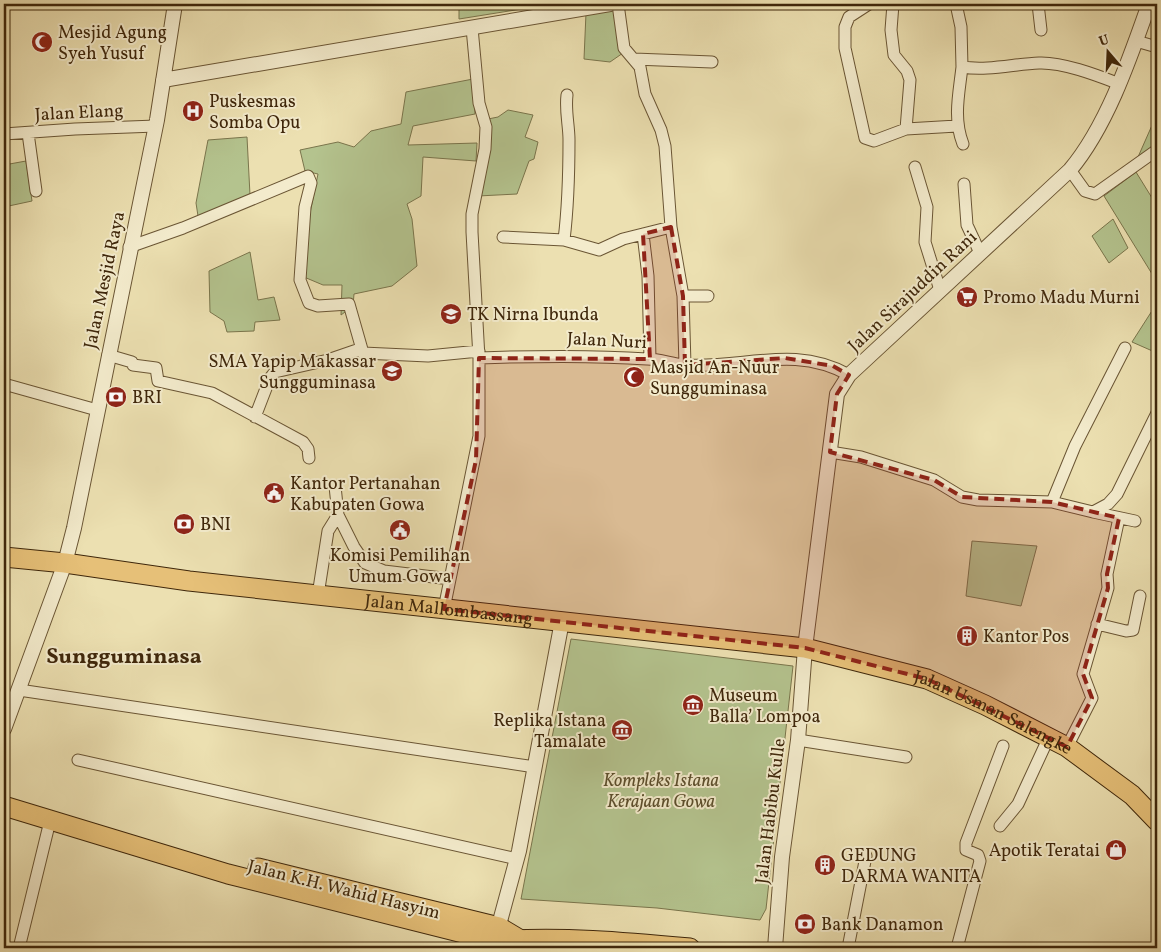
<svg xmlns="http://www.w3.org/2000/svg" width="1161" height="952" font-family="Vollkorn,serif">
<rect width="100%" height="100%" fill="#ece0b1"/>
<filter id="stains"><feTurbulence type="fractalNoise" baseFrequency=".004" numOctaves="4"/><feColorMatrix values="0 0 0 0 .2 0 0 0 0 .09 0 0 0 0 .02 0 0 0 .5 -.17"/></filter>
<radialGradient id="worn" r=".72"><stop offset=".6" stop-color="#630" stop-opacity="0"/><stop offset="1" stop-color="#630" stop-opacity=".3"/></radialGradient>
<!-- green -->
<path fill="#b4c38e" stroke="#7a754c" d="M459,4H553L459,19Z
M616,5L623,53L610,62L584,59L586,13Z
M473,79L475,114L413,126L408,145L477,143L476,161L423,157L421,196L407,204L412,219L417,266L392,286L354,294L353,306L341,315L342,285H323L304,277L308,223L318,174L305,171L300,150L338,142L354,147L371,131L401,124L406,92Z
M508,110L533,115L525,137L538,142L534,159L529,161L517,194L478,196L488,119L498,117Z
M1157,114V145L1138,157Z
M247,137L250,195L198,216L196,203L208,140Z
M26,161L32,201L4,207V165Z
M1136,172L1157,206V282L1104,196Z
M1113,219L1128,248L1109,263L1092,236Z
M250,252L258,300L274,297L280,320L255,322L254,331L227,332L224,321L210,312L209,271Z
M1157,303V353L1132,342Z
M972,541L1037,546L1021,606L966,596Z
M571,639L793,666L766,909L760,920L657,908L521,899Z"/>
<g fill="none" stroke-linecap="round" stroke-linejoin="round">
<!-- minor casing -->
<g stroke="#6a5534" stroke-width="13">
<path id="minor" d="M618,4L624,48L640,67L645,94L661,130L665,146L671,227L683,296L685,365
M869,4L849,17L845,27V48L865,138L874,141L906,129L957,126
M893,4L891,30L894,55L907,71L910,80L906,129
M956,4L961,27L962,67C988,71 1014,64 1039,63C1062,62 1096,75 1117,83
M1038,4L1041,30
M1136,41L1157,47
M634,59L712,62
M962,67C959,94 953,118 963,144
M28,133L36,191
M4,134L75,129L156,126
M915,167L927,207L925,242L940,290
M1070,170L1085,191L1095,194L1157,150
M964,184L967,225L980,253
M643,234L648,276L650,359
M503,237L564,240L599,250L623,239L671,227
M564,240C568,207 569,174 569,140C569,125 565,111 567,95
M129,247L183,228L308,176L311,183L305,207L300,280L309,303L318,306L349,304L363,353L428,356L479,351
M683,296H708
M108,355L132,362L133,365L156,368L158,381L212,393L303,442L308,449L309,458
M479,358C535,356 591,355 647,359C660,359 672,364 685,365C744,369 793,344 849,375
M4,384L97,410
M255,417L270,378L275,372L328,360L360,349
M830,452L861,457L934,480L962,497L978,500L1052,502L1075,446L1125,348
M335,486L338,515L354,547L365,563L384,571L450,579
M1052,502L1093,512L1108,504L1117,494L1157,413
M1093,512L1135,521
M318,595L328,531L338,515
M444,609L479,436V358L472,232V214L485,149L486,127L479,103L472,28
M1097,624L1126,631L1133,630L1140,596
M19,690L535,767
M798,740L906,757
M1067,747L1092,698L1083,674L1108,588L1107,574L1119,518
M78,760L517,859
M1000,826L1018,804L1049,737
M19,948L50,821
M848,948L866,856
M957,948L980,861L978,855L966,850V843L1003,746"/>
</g>
<!-- tertiary casing -->
<g stroke="#6a5534" stroke-width="16">
<path id="tertiary" d="M163,80L610,4
M4,729L65,563L74,528L157,120L175,4
M496,936L519,851L562,621
M775,948L782,857L798,740L805,648L837,394L849,375L1070,170C1107,126 1130,58 1149,4"/>
</g>
<!-- trunk casing -->
<g stroke="#3f270b" stroke-width="21">
<g id="trunk">
<path id="s1" d="M4,557L65,563L189,581L805,648L927,679L985,705L1067,747L1132,795L1157,821"/>
<path d="M4,806L228,874L495,941C559,936 626,942 690,948"/>
<path d="M258,868L499,927L519,939"/>
</g>
</g>
<!-- minor -->
<use href="#minor" stroke="#f3ebcc" stroke-width="11"/>
<!-- tertiary -->
<use href="#tertiary" stroke="#f3ebcc" stroke-width="14"/>
<!-- trunk -->
<use href="#trunk" stroke="#e6c078" stroke-width="19"/>
</g>
<!-- marked area -->
<path fill="#8f2418" fill-opacity="0.2" stroke="#8f2418" stroke-width="4" stroke-dasharray="10 6" stroke-linejoin="round" d="M671,227L683,296L685,365L785,358L833,366L849,375L837,394L830,452L934,480L962,497L1052,502L1119,518L1107,574L1108,588L1083,674L1092,698L1067,747L927,679L805,648L444,609L476,460L479,358L650,359L643,234Z"/>
<!-- icons -->
<defs>
<g id="mosque-disc" transform="scale(1.125)"><circle r="9.5" fill="#8f2418" stroke="#f3ebcc"/><path d="M3.5-4.9A6 6 0 1 0 3.5 4.9A5 5 0 1 1 3.5-4.9Z" fill="#fff"/></g>
<g id="hospital-disc" transform="scale(1.125)"><circle r="9.5" fill="#8f2418" stroke="#f3ebcc"/><path d="M-5-5h3v3.5h4V-5h3V5h-3V1.5h-4V5h-3Z" fill="#fff"/></g>
<g id="supermarket-disc" transform="scale(1.125)"><circle r="9.5" fill="#8f2418" stroke="#f3ebcc"/><path d="M-6-5.5h2.5l.6 2H6L4.5 2H-2.5L-4.4-4H-6ZM-1.5 3.2a1.3 1.3 0 1 0 .1 0ZM3 3.2a1.3 1.3 0 1 0 .1 0Z" fill="#fff"/></g>
<g id="school-disc" transform="scale(1.125)"><circle r="9.5" fill="#8f2418" stroke="#f3ebcc"/><path d="M0-5L7-2L0 1L-7-2ZM-4 1L0 2.5L4 1V4Q0 6-4 4Z" fill="#fff"/></g>
<g id="bank-disc" transform="scale(1.125)"><circle r="9.5" fill="#8f2418" stroke="#f3ebcc"/><path d="M-6-4H6V4H-6ZM0-2.3a2.3 2.3 0 1 0 0 4.6a2.3 2.3 0 1 0 0-4.6Z" fill="#fff"/></g>
<g id="civic-disc" transform="scale(1.125)"><circle r="9.5" fill="#8f2418" stroke="#f3ebcc"/><path d="M-.6-6.5H3V-4.5H.6V-3L4-1V1h2V6H-6V1h2V-1L-.6-3ZM-1.2 2.5V6h2.4V2.5Z" fill="#fff"/></g>
<g id="building-disc" transform="scale(1.125)"><circle r="9.5" fill="#8f2418" stroke="#f3ebcc"/><path d="M-4-6H4V6H1V3H-1V6H-4ZM-2.5-4.3h1.7v1.8h-1.7ZM.8-4.3h1.7v1.8H.8ZM-2.5-1h1.7V.8h-1.7ZM.8-1h1.7V.8H.8Z" fill="#fff"/></g>
<g id="museum-disc" transform="scale(1.125)"><circle r="9.5" fill="#8f2418" stroke="#f3ebcc"/><path d="M0-6L6-3V-2H-6V-3ZM-5-1h2V3h-2ZM-1-1h2V3h-2ZM3-1h2V3H3ZM-6 4H6V6H-6Z" fill="#fff"/></g>
<g id="shop-disc" transform="scale(1.125)"><circle r="9.5" fill="#8f2418" stroke="#f3ebcc"/><path d="M-5-2.5h2.3a2.7 3.5 0 0 1 5.4 0H5L5.5 6h-11ZM-1.5-2.5h3a1.5 2.3 0 0 0-3 0Z" fill="#fff"/></g>
</defs>
<g fill-rule="evenodd">
<use href="#mosque-disc" x="42" y="42"/>
<use href="#hospital-disc" x="193" y="111"/>
<use href="#supermarket-disc" x="967" y="297"/>
<use href="#school-disc" x="451" y="314"/>
<use href="#school-disc" x="392" y="371"/>
<use href="#mosque-disc" x="634" y="377"/>
<use href="#bank-disc" x="116" y="397"/>
<use href="#civic-disc" x="274" y="493"/>
<use href="#bank-disc" x="184" y="524"/>
<use href="#civic-disc" x="400" y="530"/>
<use href="#building-disc" x="967" y="636"/>
<use href="#museum-disc" x="693" y="705"/>
<use href="#museum-disc" x="622" y="730"/>
<use href="#shop-disc" x="1116" y="850"/>
<use href="#building-disc" x="825" y="865"/>
<use href="#bank-disc" x="805" y="924"/>
</g>
<g text-anchor="middle" stroke-width="4" stroke-linejoin="round" paint-order="stroke">
<!-- poi labels -->
<g font-size="18" fill="#3f270b" stroke="#f3ebcc" text-anchor="start">
<text x="58" y="38">Mesjid Agung<tspan x="58" dy="21">Syeh Yusuf</tspan></text>
<text x="209" y="107">Puskesmas<tspan x="209" dy="21">Somba Opu</tspan></text>
<text x="983" y="303">Promo Madu Murni</text>
<text x="467" y="320">TK Nirna Ibunda</text>
<text x="376" y="367" text-anchor="end">SMA Yapip Makassar<tspan x="376" dy="21">Sungguminasa</tspan></text>
<text x="650" y="373">Masjid An-Nuur<tspan x="650" dy="21">Sungguminasa</tspan></text>
<text x="132" y="403">BRI</text>
<text x="290" y="489">Kantor Pertanahan<tspan x="290" dy="21">Kabupaten Gowa</tspan></text>
<text x="200" y="530">BNI</text>
<text x="400" y="561" text-anchor="middle">Komisi Pemilihan<tspan x="400" dy="21">Umum Gowa</tspan></text>
<text x="983" y="642">Kantor Pos</text>
<text x="709" y="701">Museum<tspan x="709" dy="21">Ballaʼ Lompoa</tspan></text>
<text x="606" y="726" text-anchor="end">Replika Istana<tspan x="606" dy="21">Tamalate</tspan></text>
<text x="1100" y="856" text-anchor="end">Apotik Teratai</text>
<text x="841" y="861">GEDUNG<tspan x="841" dy="21">DARMA WANITA</tspan></text>
<text x="821" y="930">Bank Danamon</text>
</g>
<!-- street labels -->
<g font-size="18" fill="#3f270b" stroke="#f3ebcc">
<text transform="translate(79 112) rotate(-3)" y="6">Jalan Elang</text>
<text transform="translate(104 280) rotate(-78)" y="6">Jalan Mesjid Raya</text>
<text transform="translate(912 291) rotate(-43)" y="6">Jalan Sirajuddin Rani</text>
<text transform="translate(607 340) rotate(3)" y="6">Jalan Nuri</text>
<text dy="6" stroke="none"><textPath href="#s1" startOffset="448">Jalan Mallombassang</textPath></text>
<text dy="6" stroke="none"><textPath href="#s1" startOffset="1006">Jalan Usman Salengke</textPath></text>
<text transform="translate(770 811) rotate(-83)" y="6">Jalan Habibu Kulle</text>
<text transform="translate(344 889) rotate(14)" y="6">Jalan K.H. Wahid Hasyim</text>
</g>
<!-- park labels -->
<g font-size="18" font-style="italic" fill="#5c4e2c" stroke="#f3ebcc">
<text x="661" y="786">Kompleks Istana<tspan x="661" dy="21">Kerajaan Gowa</tspan></text>
</g>
<!-- district labels -->
<g font-size="22" font-weight="bold" fill="#3f270b" stroke="#f3ebcc">
<text x="124" y="663">Sungguminasa</text>
</g>
</g>
<!-- margin -->
<rect width="1161" height="952" fill="none" stroke="#ece0b1" stroke-width="20"/>
<rect x="5" y="5" width="1151" height="942" fill="none" stroke="#3f270b" stroke-width="2.5"/>
<rect x="10" y="10" width="1141" height="932" fill="none" stroke="#3f270b"/>
<!-- north arrow -->
<g transform="translate(1108 52) rotate(341)" stroke="#f3ebcc" stroke-width="4" paint-order="stroke">
<path d="M0-4L9 19L0 12L-9 19Z" fill="#3f270b"/>
<text y="-8" font-size="14" font-weight="bold" text-anchor="middle" fill="#3f270b">U</text>
</g>
<rect width="100%" height="100%" filter="url(#stains)"/>
<rect width="100%" height="100%" fill="url(#worn)"/>
</svg>
